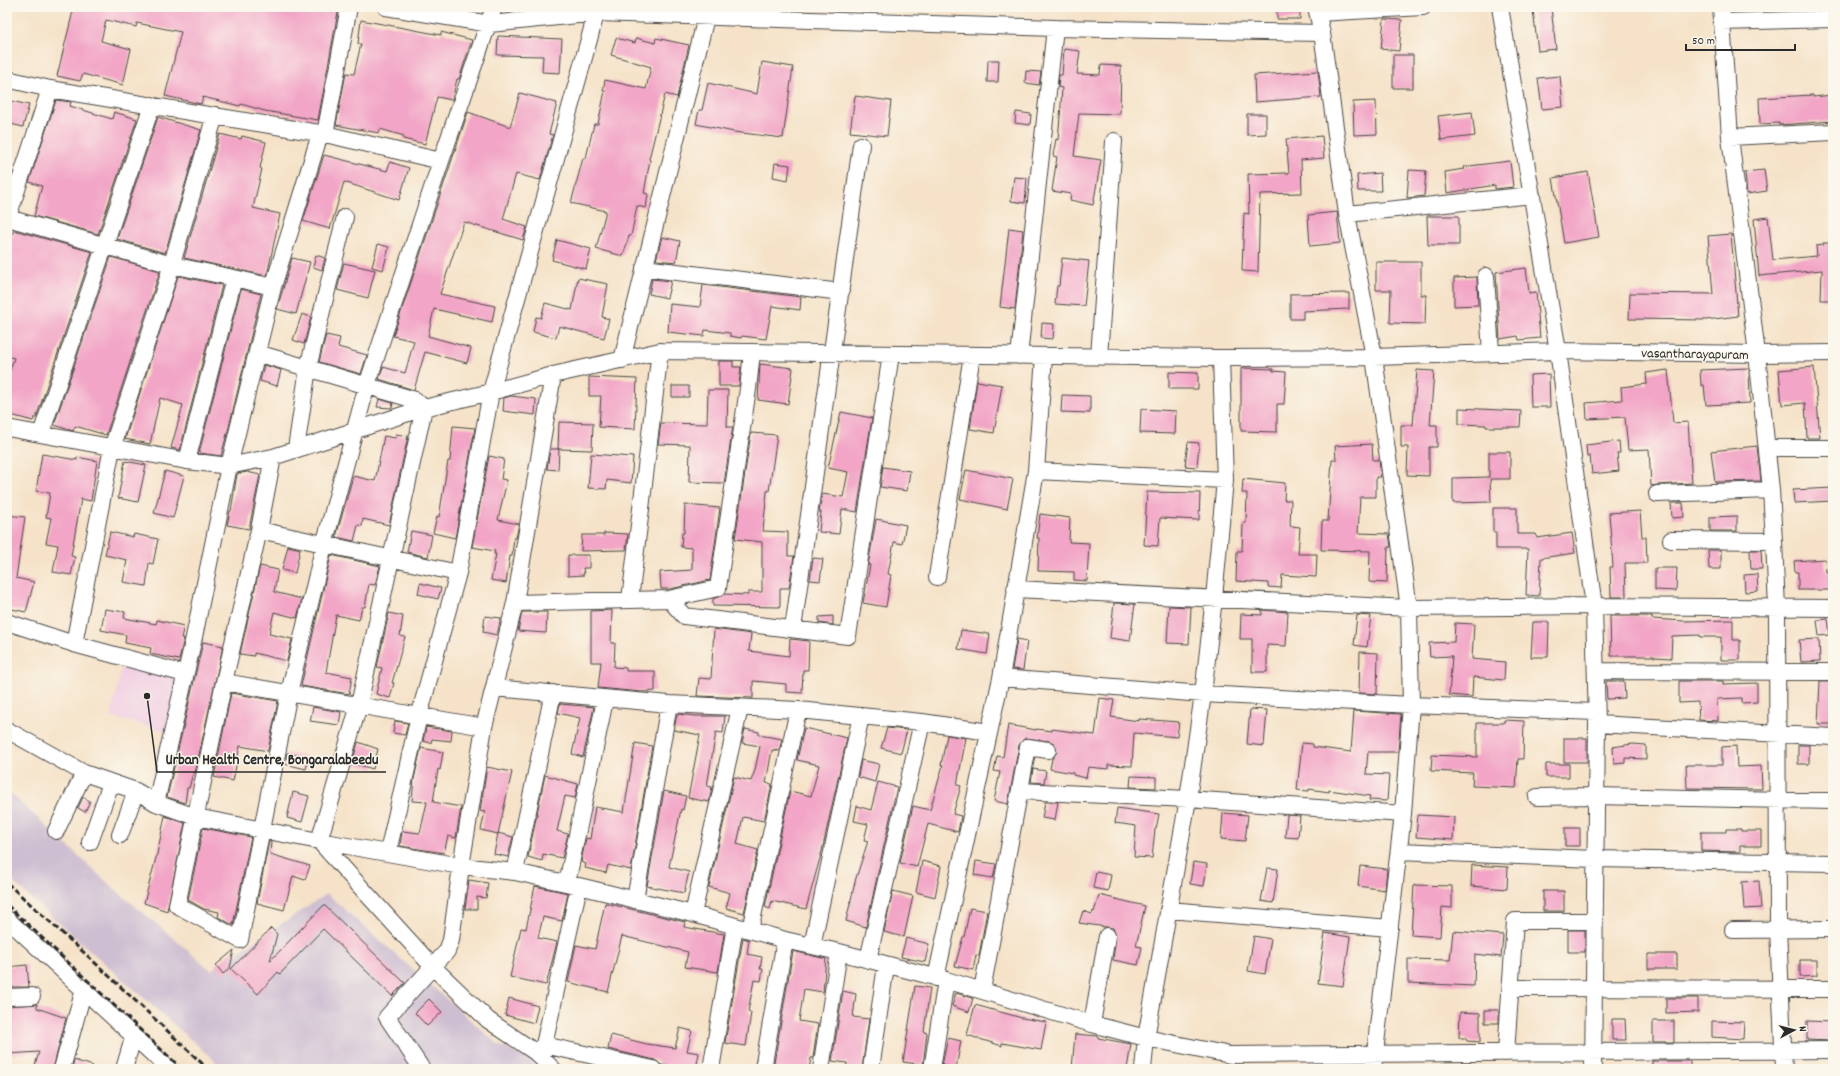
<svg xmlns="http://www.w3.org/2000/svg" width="1840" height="1076" font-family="Dekko,sans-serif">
<rect width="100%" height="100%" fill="#fbf7ec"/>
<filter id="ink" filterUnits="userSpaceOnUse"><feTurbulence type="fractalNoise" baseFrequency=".025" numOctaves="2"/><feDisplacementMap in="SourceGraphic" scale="8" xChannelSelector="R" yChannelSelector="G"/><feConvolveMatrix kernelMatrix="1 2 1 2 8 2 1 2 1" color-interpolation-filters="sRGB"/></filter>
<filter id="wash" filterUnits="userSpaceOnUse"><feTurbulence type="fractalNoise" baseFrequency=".012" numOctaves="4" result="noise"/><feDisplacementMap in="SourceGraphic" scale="16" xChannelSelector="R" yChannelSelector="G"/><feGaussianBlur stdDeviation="0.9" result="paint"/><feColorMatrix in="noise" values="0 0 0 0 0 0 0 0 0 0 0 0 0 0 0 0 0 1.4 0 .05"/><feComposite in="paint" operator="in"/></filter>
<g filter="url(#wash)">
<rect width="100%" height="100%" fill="#f5e2c8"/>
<!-- built -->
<path fill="#f1d0e3" d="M123,660L183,675L170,732L111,717Z"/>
<!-- industrial -->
<path fill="#cebed1" d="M7,790L110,885L211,970L327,894L499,1045L549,1069H224L7,877Z"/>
<g id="blocks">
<!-- building -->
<path fill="#f2a5c6" d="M74,7H312L338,12L318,120L265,111L241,104L240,106L203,97L201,104L165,96L181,32L137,23L136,27L106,20L101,41L131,49L123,85L83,74L80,81L57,76Z
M1277,7H1300V19H1277Z
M1551,8L1556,49L1538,51L1533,10Z
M1384,19L1402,20L1399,51L1381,49Z
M361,20L441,35V32L472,40L459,79H457L452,100L437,97L425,144L403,139L404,136L380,129L379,133L336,125L346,73L354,74L361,44H358Z
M498,36L562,39L560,73L542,72L543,56L497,55Z
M616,38L635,43L636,38L655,43L656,38L689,45L677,97L665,94L649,159L650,160L644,193L648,194L646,208L637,206L631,236H629L623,256L596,249L606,211L571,203L583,158H586L594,124H598L605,91H603L605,80L646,89L651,67L611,55Z
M1064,49L1080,51L1077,74L1100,75L1101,65L1121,66L1120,114L1079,113L1074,156L1101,160L1093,205L1070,200L1071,194L1052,191L1057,157L1053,156L1056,139L1058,140L1061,105L1062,88L1058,87L1059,75H1062Z
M1393,55H1413V88H1393Z
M988,60H999L998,82H987Z
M762,62L793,67L783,138L734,132L696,124L699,110H702L708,83L757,94Z
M1026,71L1041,72L1039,85L1025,83Z
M1318,71L1321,97L1255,102L1254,75Z
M1560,76L1563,107L1542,109L1538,78Z
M520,93L557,103L549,134L553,135L540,180L516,174L503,219L527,227L523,240L464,222L440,294L495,306L492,322L434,309L428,336L471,348L467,363L425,352L414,390L379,379L383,367L405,373L414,341L393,336L468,112L510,127Z
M1813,95V97L1833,95V121L1779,125V123L1760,124L1759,98Z
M855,96L891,101L887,136L850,132Z
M7,100L29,105L23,127L7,123Z
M56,100L71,102L70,106L112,119L114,112L137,119L98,234L34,216L42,186L29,182Z
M1376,101L1377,134L1354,135L1353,102Z
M1016,112L1031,114L1030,125L1015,123Z
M1472,112L1475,136L1441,140L1438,116Z
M1247,114H1266V134L1247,135Z
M158,117L201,130L165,253L117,239Z
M220,134L241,139L242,136L266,142L260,168L262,169L253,208L280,214L267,276L184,258Z
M1322,136L1324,158L1301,160L1302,193L1260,194L1258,272L1242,271L1244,213L1249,214L1248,174L1289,173L1286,139Z
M324,155L387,171L390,162L409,168L399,200L344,182L330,229L303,221Z
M1510,161L1513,187L1495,189V185L1447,193L1445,172L1464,169L1463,167L1477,165Z
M775,163L790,165L788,180L773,177Z
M1409,170L1426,171L1424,196L1407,198Z
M1764,170L1767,191L1747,194L1745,172Z
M1588,172L1599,237L1564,243L1553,178Z
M1380,173L1381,191H1358L1357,175Z
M1014,177L1027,178L1025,203L1011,201Z
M1337,212L1340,243L1310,246L1308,215Z
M1427,216H1459V245H1428Z
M1768,217L1773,260L1817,256L1816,246L1823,245V243H1833V300H1821L1822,270L1759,276L1754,219Z
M1009,228L1023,230L1015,309L1000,307Z
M14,230L92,252L36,418H34L33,421L7,414V380L14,358L7,356V250Z
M1731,234L1738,316L1706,320L1629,319L1630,293L1713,294L1708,236Z
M662,237L680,241L676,262L656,260Z
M557,240L591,249L586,269L552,260Z
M378,244L389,247L383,270L372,267Z
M316,255L325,258L322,270L313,267Z
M111,257L160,271L106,435L75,426L73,431L54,425Z
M292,258L310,262L296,314L277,309Z
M1062,258L1089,261L1084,306L1055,304L1057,286H1059Z
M1376,262H1421V295H1426L1425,324L1390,323L1391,290H1376Z
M344,263L375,270L368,298L337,290Z
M1526,268L1529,293L1536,292L1540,338L1519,340L1518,336L1500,339L1496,272Z
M178,276L222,285L180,450L171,448L183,405L160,398L150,444L125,439Z
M1477,277L1478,305L1454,306V278Z
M578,278L608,284L602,317L609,319L604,338L559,326L556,338L533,332L536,317L541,318L545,303L572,310Z
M652,279L671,281L667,298L649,294Z
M703,285L801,297L800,310L772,306L766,339L742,336L741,338L730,336V333L705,330L704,336L668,332L670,304L700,307Z
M241,289L261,294L229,427L221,456L199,453Z
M1349,293V309L1303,311V319H1290V294Z
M302,314L311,317L304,344L293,340Z
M1042,323L1054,324L1053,339L1041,338Z
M326,335L340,338L338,347L367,355L361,374L319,362Z
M719,361H733V367H741L739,386H719Z
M760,364L793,368L788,404L758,400Z
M264,365L281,370L277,386L260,381Z
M1814,367L1820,438H1807L1805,403L1782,405L1779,370Z
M1241,368L1273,369V371L1286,372L1284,404H1277V432L1241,431Z
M1749,368L1750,403L1706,405L1704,385H1701L1700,370Z
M1417,370L1434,371L1430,425H1437V447H1429V476L1407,475L1408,447H1401V425H1413Z
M1668,370L1673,423L1688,422L1692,483L1657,485L1651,486L1649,449L1628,450L1625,417L1587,419L1586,403L1622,400L1621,387L1647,384L1646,373Z
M1169,372L1198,373V389H1169Z
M1549,374L1550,407H1531L1530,375Z
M589,377L637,379L635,429L599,427L601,396H589Z
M977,381L1002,385L994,433L970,429Z
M672,386H689V397H672Z
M708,390H728L727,427H733L724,483L689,482L690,445L658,444L661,423L707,424Z
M1062,395L1090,396V413L1061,412Z
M511,396L536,399L535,415L503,411L504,398Z
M379,399L393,403L392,408L377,407Z
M1459,408L1521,411L1520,427H1486V425L1459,424Z
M1141,409L1176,411L1175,434L1140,433Z
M841,412L872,418L857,512L842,509L839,534L819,532L821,512H819L822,494L843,497L848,472L828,468Z
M559,422L593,423L592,450L558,449Z
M453,426L475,428L455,538L433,533L437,516L439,517L448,461H450Z
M751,433L777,435L769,491H767L763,531L788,532V556H794L789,588H780V607L713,606V599L725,594L748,595V592H762V542L735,539Z
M396,434L408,436L389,525L363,519L362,526L358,525L354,541L336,537L353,476L375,481L384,436L395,438Z
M1619,441L1620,453H1617L1619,471L1592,474L1590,456L1587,457L1586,445Z
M1188,442L1199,443L1197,467L1185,466Z
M1372,444L1373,460H1379L1381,477H1376V497H1360L1358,533L1389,534L1391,547H1388L1387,583L1369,582L1370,551L1321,550L1322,521H1328L1332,460H1336L1335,446Z
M1757,446L1761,481L1715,482L1711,451Z
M550,449H559L558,470L547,469Z
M1489,452H1510V479H1490L1491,502L1453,503V478L1489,477Z
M42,454L77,460V457L97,461L91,501L81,499L71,556L75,557L71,575L53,572L58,545L46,543L51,518L46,517L50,493L36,491Z
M591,454L633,457L631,483L607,480L606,489L588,488Z
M489,456L504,459L501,479L507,480L498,520L519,524L516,538L514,537L512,556H510L506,583L491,580L496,554H494L495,551L472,547Z
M125,461L146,465L138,502L118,498Z
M883,467L910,471L907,491L880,487Z
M966,470L1013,479L1007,509L960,499Z
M165,471L184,476L173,518L154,513Z
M247,472L260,475L249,529L227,525L230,511H231L237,474Z
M1243,479L1285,483L1284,500H1291L1290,526L1300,527L1298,554H1317L1316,577L1282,575L1281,588L1268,587V583L1236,581L1237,551H1242L1243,523H1246L1247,493H1242Z
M1833,488V501L1794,503L1793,490Z
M1147,492L1200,493L1199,520L1160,518L1158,546L1144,545Z
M1671,503H1683L1684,517L1672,518Z
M685,505L720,508L710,580L670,589H661L660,572L692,570V548L681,547L682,533H684Z
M1493,508H1517V534H1536L1537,538L1572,533L1575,553L1541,558L1539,596L1526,595L1528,549H1496V532H1493Z
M1640,511L1642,537H1646L1647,563H1625L1626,597H1611L1610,567H1613L1609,513Z
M1040,514L1070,518L1069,542L1089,543L1087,581L1074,580V572L1038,571L1039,538H1037Z
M7,515L25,517L16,578L34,582L26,612L7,608Z
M1737,516V531H1710V517Z
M876,519L906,525L902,544L894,542L888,574L891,575L886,607L863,603L870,565H868Z
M411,531L432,535L428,557L407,552Z
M110,532L133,537L134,534L158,539L153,564L149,563L146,586L123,582L127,560L105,555Z
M604,533L628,534L626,550L581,551L582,535H604Z
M288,546L300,549L295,573L282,570Z
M1708,550H1721V569H1709Z
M1750,550H1761L1762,569H1751Z
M331,555L380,566L375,585L369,584L365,607H362L359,620L336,615L326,672L352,677L349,694L301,686Z
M568,555H589V568H583L584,575L568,576Z
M813,558L823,559L820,581L810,580Z
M1825,559L1826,572L1833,571V590H1798V572H1795L1794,561Z
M260,566L278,570L274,592L302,599L297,618L274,612L269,634L292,639L287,661L254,653V656L240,654Z
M1655,568H1677L1676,591L1655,590Z
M1757,574L1758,591L1745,592L1744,575Z
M420,583L441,588L438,599L418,594Z
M1114,603L1135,604L1130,641L1110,638Z
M1169,606L1191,607L1189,644L1167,643Z
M105,609L125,612L124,618L156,624L157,620L184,626L181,638H184L179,660L150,654L151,648L125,643L126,635L101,630Z
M612,610L611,643H615L614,667L626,668V671H655V691L642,692L598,688L601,662H591V611Z
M1262,610L1288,612L1286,646L1267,645V672H1252V639H1240L1241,614L1262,615Z
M522,612H547L546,633L518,631Z
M389,613L403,616L400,636L405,637L392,683H394L390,698L376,694L382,668L377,667Z
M1357,615L1371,616L1367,647L1354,645Z
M485,616L501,618L497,635L483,632Z
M833,616V625L819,623V617Z
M1610,616H1652V619L1684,621L1733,620V640H1740V660H1721V637H1700V635L1672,636L1671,658L1654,657V656H1611Z
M1828,619L1830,635L1819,636L1817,620Z
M1533,622H1549L1548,657H1531Z
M1455,623L1474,624L1472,659L1505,662L1504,680L1473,677L1472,697L1449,695L1452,656L1430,657L1429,643L1454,642Z
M714,629L751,634L749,651L789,656L790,639L809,641L808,670H803L802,693L786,692V684L753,681V698L697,696L699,678L711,679Z
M961,630L990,634L987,654L958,649Z
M1017,639L1027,641L1023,670L1012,669Z
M1819,639L1820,661L1801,662L1799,640Z
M203,642L223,646L195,773H193L189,788H187L185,803L167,797Z
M1360,652L1378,653L1377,694L1359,693Z
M1606,681H1624L1625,698L1607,699Z
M1679,681H1723V684L1757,683V702L1742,703V698L1717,699L1718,721L1699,720L1698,702L1679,703Z
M1820,681H1833V724H1818Z
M231,693L278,701L268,751L240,746L233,781L214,777Z
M1100,698L1114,700L1111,717L1139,721V719L1179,722L1177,737L1134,733L1132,766L1108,765V769L1088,767L1086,778L1073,775V773L1050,769L1052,759L1057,752L1054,743L1049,741L1025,738L1019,745L1008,804L994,801L1000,772L994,771L997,756L1003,757L1008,725L1036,730V729L1052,731V729L1095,735Z
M560,704L594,707L583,757L572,754L580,718L558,713Z
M313,707L341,712L339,725L310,721Z
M1250,709L1267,710L1264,746L1247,744Z
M1354,711L1401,714L1398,752H1368L1366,774L1389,775L1387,801L1369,800L1370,796L1329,790V792L1309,789V791L1297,790L1302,743L1313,744V747L1351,752Z
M677,714L695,716H725L723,733L716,732L707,786L712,787L709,802L688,798L700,735L674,730Z
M1504,720L1524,721L1523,759H1518L1516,788L1472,786L1473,773L1431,771L1432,755L1477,757V723H1504Z
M395,721L408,723L405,735L393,733Z
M426,727L452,731L451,741L432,739L431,743L423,741Z
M804,728L847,738L822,851L806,909L772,901L770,909L765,907L790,791L811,796L819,765L797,760Z
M887,728L907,730L901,753L881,748Z
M745,729L759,732V735L782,739L779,751L772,750L766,783L772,784L764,821L743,817L737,844L758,850L744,913L726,908L730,893L709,887L734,777L751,781L755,770L760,746L742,743Z
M947,735L966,738L957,785L961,786L953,814L961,816L958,832L928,824L917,867L900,863L913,806L930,810L943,765H941Z
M1564,738H1587V762H1564Z
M358,742L378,749L373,769L352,763Z
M635,743L652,746L631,870L608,865L606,873L585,868L586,864L581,862L586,838L590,839L595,807L624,812Z
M1632,744L1646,745V759L1625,758V763L1614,764L1613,747Z
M1798,745H1809V764H1798Z
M1736,746L1737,767L1761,766L1762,789L1687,788L1686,765H1722V747Z
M421,748L443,752L440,770L438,769L433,802L461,807L456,838L448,836L444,853L400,846L402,831L420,833L427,802L412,801L414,779Z
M287,753L309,758L306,769L285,764Z
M861,760L879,764L875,782L858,777Z
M1546,764H1569V777H1546Z
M487,767L512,772L498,834L481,830L485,812L480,811Z
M1033,769L1046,771L1044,783L1031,782Z
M545,775L578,784L575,798L565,796L557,831L568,834L562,858L543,854L542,861L528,857Z
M1131,776L1156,777V788L1130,787Z
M878,782L897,787L866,927L846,921L856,878L868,841L864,840L868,824L854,821L857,806L871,810Z
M664,791L686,796L683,810L681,809L669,867L689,872L684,893L647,886Z
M293,792L309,796L302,822L287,818Z
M83,797L90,801L85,812L78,808Z
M1045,802H1058L1055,820L1042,818Z
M1117,808L1159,814L1156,829H1155L1152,858L1134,857L1136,826L1115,823Z
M1223,813L1248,815L1245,841L1221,839Z
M1287,815L1300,816L1298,838L1285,837Z
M1418,815L1454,817L1453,840L1416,837Z
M165,816L185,823L167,911L144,903L157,854Z
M203,828L251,837L233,925L218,917L219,912L204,909L188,900Z
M1565,828H1580V846H1565Z
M1726,829H1741V831H1761V846H1740V852L1701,851V832H1726Z
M498,833L513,837L508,857L494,854Z
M269,841H271L270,854L310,866L305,880L293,876L284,910L257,903Z
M922,861L941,866L935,897L916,892Z
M976,861L996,864L993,878L974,875Z
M1193,862L1207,864L1204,886L1190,884Z
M1472,865L1508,867L1507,889L1471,886Z
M1360,866L1387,869L1385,890L1358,886Z
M1267,868L1278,869L1273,903L1261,901Z
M1096,872L1111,875L1108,891L1093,888Z
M469,880L488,883L486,898L477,897V909H465Z
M1759,881L1761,908L1744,909L1742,882Z
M1414,885L1452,886V908L1442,907L1440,937L1411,935Z
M535,886L568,893L562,921L543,917L538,938L557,942L546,985L510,977L521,928L526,929Z
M893,891L913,896L904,937L884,932Z
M1543,891H1564V911H1543Z
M1099,895L1145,906L1136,946L1142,947L1138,965L1113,960L1116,937L1113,928L1079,923L1083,911L1092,914L1093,911L1094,912Z
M605,903L685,922L684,927L724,934L718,972L685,967L688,952L622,936L608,992L568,982L576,945L595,949Z
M324,905L405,983L392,996L323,929L280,974L278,972L258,994L231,969L271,928L277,934L270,961Z
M970,908L987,911L979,956L976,955L973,970L955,966L963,937H964Z
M1568,930H1585V952H1568Z
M1453,931L1503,935L1501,957L1475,954L1474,986L1408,983V959L1450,960Z
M1325,933L1350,937L1343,986L1318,983Z
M1254,936L1271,939L1265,974L1248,971Z
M743,938L749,940L747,954L762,957L760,969H763L761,981L754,980L748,1012L751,1013L746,1046L725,1043Z
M906,938L929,944L925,962L901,957Z
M234,950L230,968L223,974L216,965Z
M793,951L826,959L823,992L804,989L799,1021L818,1024L813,1058H811L809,1069H773Z
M1648,954H1677V969H1648Z
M1800,960H1817V976L1800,977Z
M27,965L29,987H9L7,967Z
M915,986L930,988L924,1032L927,1033L923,1065L903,1062Z
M843,991L856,994L853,1017L869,1019L862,1069H846L847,1063L832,1061Z
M956,993L973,998L969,1012L952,1006Z
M509,998L538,1006L534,1023L505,1015Z
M1666,998H1698V1012L1666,1013Z
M429,999L442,1012L427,1026L415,1013Z
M37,1004V1008L66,1018L53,1069H34L39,1052L7,1054V1006Z
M975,1005L1022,1018L1046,1022L1041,1050L1002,1043V1046L967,1035Z
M1485,1010H1499V1023H1485Z
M1460,1012L1480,1013V1042L1467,1041L1466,1038H1459Z
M1612,1019H1625L1626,1040H1612Z
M1653,1021H1674V1042H1653Z
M1712,1021L1744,1022L1743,1039L1712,1037Z
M1807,1021L1832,1022V1041L1807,1040Z
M680,1028L692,1031L687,1051L699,1053L696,1069H672V1067L661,1065L655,1060L608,1049L611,1035L647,1044L675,1048Z
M1075,1034L1098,1036V1038L1131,1044L1127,1069H1072Z
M948,1038L961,1041L956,1068L942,1065Z
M74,1060L93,1066V1069H72Z
M1652,1061H1690V1069H1652Z"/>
</g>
</g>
<g filter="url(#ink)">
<use href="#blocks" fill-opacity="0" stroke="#494643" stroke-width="1"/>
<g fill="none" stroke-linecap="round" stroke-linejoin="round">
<!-- minor casing -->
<g stroke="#494643" stroke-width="18">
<path id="minor" d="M386,7L490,24L597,13L1055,28L1322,33
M1316,7L1322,33L1347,214L1374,357L1409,608L1411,705L1403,814L1373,1069
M1500,7L1558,351L1594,606L1597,724L1593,1069
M1721,7L1730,137L1757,354L1771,490L1774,541L1777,608L1778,928L1784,1069
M1318,13L1423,7
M1721,22L1833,19
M7,79L50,89L325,134L441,161
M325,134L349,7
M1730,137L1833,132
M1347,214L1532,195
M8,218L172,265L234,278
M7,220L50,89
M644,268L841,292
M1486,276L1491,353
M273,287L320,134
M257,353L415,400L424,408L359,705L319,841L461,866L515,872L579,886L693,914L785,940L839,952L946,980L1092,1024L1146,1038L1230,1055L1833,1050
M1019,356L1055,28
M1099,357L1114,141
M622,360L706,17
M7,428L187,461L229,466L273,457L424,408L491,392L553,375L660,351L1221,358L1374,357L1558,351L1757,354L1833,353
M41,434L152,105
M1767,448H1833
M296,449L308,368L345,217
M273,457L259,530L224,682L177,905L240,940L289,693L324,545L367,385L441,161L494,7
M1036,471L1225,480
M1657,494L1771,490
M259,530L458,573
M1671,540L1774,541
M937,577L972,355
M1015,589L1409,608L1594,606L1833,608
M669,599L684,616L848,636L891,354
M630,600L660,351
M515,603L669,599L718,588L748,389L752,352
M7,622L74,644L185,674
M793,629L861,145
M74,644L112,448L167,281L215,115
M1596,671L1833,672
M1001,678L1203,694L1411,705L1596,712
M224,682L484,727
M494,688L669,704L798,710L922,722L989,732
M1597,724L1833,737
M7,730L84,773L136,791L156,803L193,642L229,466L273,287L234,278L187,461
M1020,791L1188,799L1403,814
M1537,797L1595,796L1833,801
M156,803L196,817L319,841L432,966L488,1020L535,1052L553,1069
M56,831L84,773
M120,835L136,791
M90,842L111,783
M1399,851L1595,859L1833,863
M388,852L419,716L458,573L491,392L598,7
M515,872L553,693
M567,883L605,700
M635,900L669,704
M1168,910L1390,928
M693,914L740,708
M7,919L169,1069
M750,930L798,710
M1733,930L1833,929
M812,946L861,716
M868,960L922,722
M936,978L1001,678L1036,471L1044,356
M1511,988L1833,989
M982,990L1028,747L1048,750
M7,997L32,996
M1092,1024L1107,936
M544,1045L653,1069
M535,1052L544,1045L579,886
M1506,1053L1515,921H1594
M62,1069L84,989
M124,1069L134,1035
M422,1069L387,1017L447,951L451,940L461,866L484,727L515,603L553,375
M711,1069L735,926
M763,1069L785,940
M821,1069L839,952
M871,1069L886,965
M932,1069L946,980
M1143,1069L1146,1038L1188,799L1203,694L1214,598L1225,480L1221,358"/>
</g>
<!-- minor -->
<use href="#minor" stroke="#fff" stroke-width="16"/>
<!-- rail -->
<path stroke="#2b2b2b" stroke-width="3" stroke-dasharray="6 3" stroke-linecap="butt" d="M7,883L91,959L208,1069
M7,905L182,1069"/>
</g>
</g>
<g text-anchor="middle" stroke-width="3" stroke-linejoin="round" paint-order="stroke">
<!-- street labels -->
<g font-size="14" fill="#2b2b2b" stroke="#fbf7ec">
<text transform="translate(1695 353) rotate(1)" y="5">vasantharayapuram</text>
</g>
</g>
<!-- callouts -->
<path fill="none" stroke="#2b2b2b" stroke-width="1.5" d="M147 696L157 772H386"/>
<circle fill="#2b2b2b" stroke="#fbf7ec" stroke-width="1.5" cx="147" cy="696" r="4"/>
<g font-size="15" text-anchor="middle" font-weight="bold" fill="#2b2b2b" stroke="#fbf7ec" stroke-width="3" stroke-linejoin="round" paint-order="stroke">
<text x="272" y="764">Urban Health Centre, Bongaralabeedu</text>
</g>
<!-- margin -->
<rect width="1840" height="1076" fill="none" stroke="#fbf7ec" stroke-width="24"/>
<!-- north arrow -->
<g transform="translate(1794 1030) rotate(83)" stroke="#fbf7ec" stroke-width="3" paint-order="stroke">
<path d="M0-3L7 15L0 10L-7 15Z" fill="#2b2b2b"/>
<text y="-6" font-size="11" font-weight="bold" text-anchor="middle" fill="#2b2b2b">N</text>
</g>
<!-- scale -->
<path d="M1686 44v6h109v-6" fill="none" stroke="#2b2b2b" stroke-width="2"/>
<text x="1692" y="44" font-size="12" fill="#2b2b2b" stroke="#fbf7ec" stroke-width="3" paint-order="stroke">50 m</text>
</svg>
